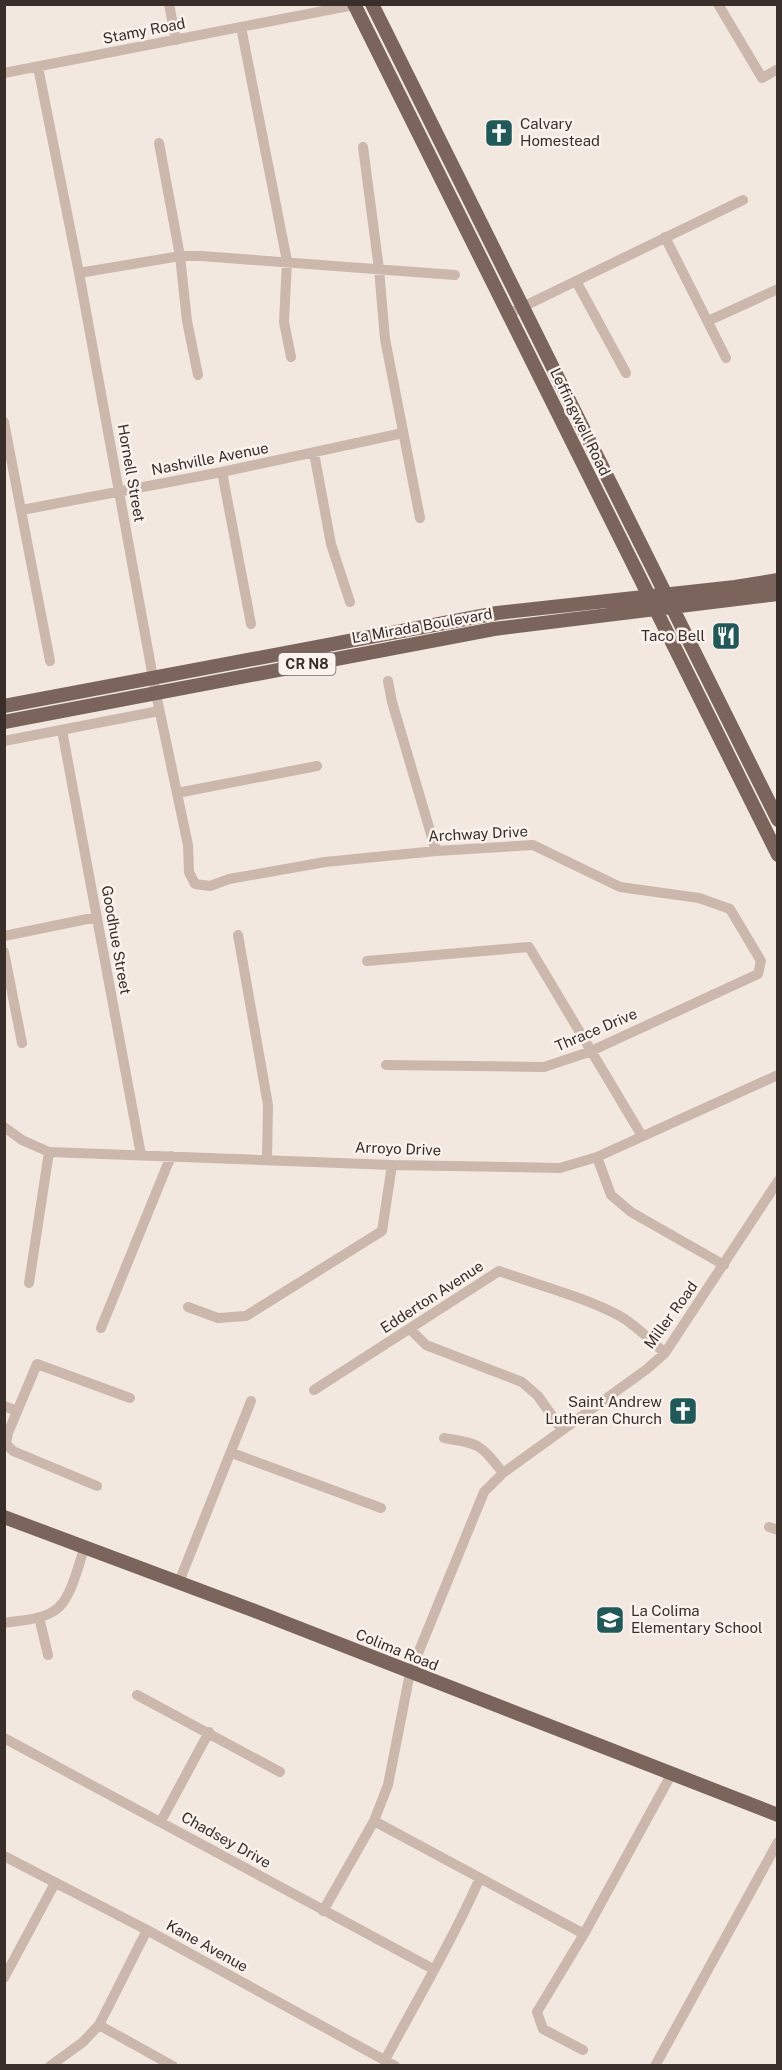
<svg xmlns="http://www.w3.org/2000/svg" width="782" height="2070" font-family="'Public Sans',sans-serif">
<rect width="100%" height="100%" fill="#f2e8e0"/>
<g fill="none" stroke-linecap="round" stroke-linejoin="round">
<!-- minor -->
<path stroke="#cbb7ab" stroke-width="10" d="M169,4L176,40
M718,4L762,78L778,69
M241,27L287,261L284,322L291,357
M38,67L79,273L156,694L188,845L189,872L195,884L210,886L229,879L325,862L436,851L533,845L620,887L699,898L730,909L761,961L758,974L589,1052L544,1067L386,1065
M4,73L359,4
M159,143L180,256L187,321L198,375
M363,147L379,269L385,339L420,518
M665,237L726,358
M79,273L180,256H201L455,275
M576,281L626,373
M508,314L743,200
M708,321L778,289
M4,422L50,661
M314,453L331,544L350,602
M222,472L251,624
M22,510L222,472L403,433
M388,681L392,702L436,851
M62,730L141,1155
M4,741L159,711
M177,793L317,766
M238,935L268,1105L267,1159
M4,936L97,917
M4,952L22,1043
M367,961L529,947L642,1136
M4,1127L22,1140L49,1152L392,1165L560,1168L597,1157L778,1075
M597,1157L611,1195L631,1212L724,1265
M29,1283L49,1152
M188,1307L218,1318L246,1316L382,1231L392,1165
M101,1328L171,1156
M410,1329L426,1345L522,1382L538,1396L562,1430
M314,1390L499,1271C538,1285 581,1296 618,1315C635,1324 650,1340 665,1353
M4,1406L17,1411
M444,1438C481,1444 480,1444 503,1473
M232,1453L381,1508
M97,1486L13,1451L6,1444L8,1433L37,1364L130,1398
M769,1527L778,1530
M179,1582L251,1401
M39,1617L48,1655
M4,1623C21,1620 46,1620 59,1607C72,1595 79,1563 85,1546
M137,1695L280,1772
M4,1738L433,1969
M161,1821L209,1732
M374,1821L584,1934
M4,1856L147,1930L395,2066
M323,1911L374,1821L388,1785L410,1673L484,1492L503,1473L647,1369L665,1353L778,1181
M4,1978L55,1883
M99,2025L173,2066
M583,2050L543,2029L537,2012L584,1934L671,1775
M385,2060C417,2000 452,1941 480,1878
M50,2066L83,2042L99,2025L147,1930
M655,2066L778,1842"/>
<!-- major -->
<path stroke="#7a645c" stroke-width="14" d="M354,4L778,855
M372,4L778,820
M4,706L497,613L735,587L778,580
M4,722L494,629L778,594
M4,1517L255,1611L778,1815"/>
</g>
<!-- icons -->
<defs>
<g id="church-square" transform="scale(1.5)"><rect x="-9" y="-9" width="18" height="18" rx="4" fill="#215959" stroke="#faf2ec"/><path d="M-1.2-6h2.4v3.5h3.3v2.4h-3.3V6h-2.4V-.1h-3.3v-2.4h3.3Z" fill="#fff"/></g>
<g id="restaurant-square" transform="scale(1.5)"><rect x="-9" y="-9" width="18" height="18" rx="4" fill="#215959" stroke="#faf2ec"/><path d="M-5-6h1v4h1v-4h1v4h1v-4h1v5L-1.5 .5V6h-2V.5L-5-1ZM5-6V6H3V1.5H1.5Q1.5-4 5-6Z" fill="#fff"/></g>
<g id="school-square" transform="scale(1.5)"><rect x="-9" y="-9" width="18" height="18" rx="4" fill="#215959" stroke="#faf2ec"/><path d="M0-5L7-2L0 1L-7-2ZM-4 1L0 2.5L4 1V4Q0 6-4 4Z" fill="#fff"/></g>
</defs>
<g fill-rule="evenodd">
<use href="#church-square" x="499" y="133"/>
<use href="#restaurant-square" x="726" y="636"/>
<use href="#church-square" x="683" y="1411"/>
<use href="#school-square" x="610" y="1620"/>
</g>
<g text-anchor="middle" stroke-width="5" stroke-linejoin="round" paint-order="stroke">
<!-- shield labels -->
<rect fill="#faf2ec" stroke="#736964" stroke-width="1.5" x="278.5" y="653" width="57" height="22" rx="4.5"/>
<g font-size="14" font-weight="bold" fill="#392e2a">
<text x="307" y="669">CR N8</text>
</g>
<!-- street labels -->
<g font-size="15" fill="#392e2a" stroke="#faf2ec">
<text transform="translate(144 31) rotate(-11)" y="5">Stamy Road</text>
<text transform="translate(580 422) rotate(64)" y="5">Leffingwell Road</text>
<text transform="translate(210 459) rotate(-11)" y="5">Nashville Avenue</text>
<text transform="translate(131 473) rotate(80)" y="5">Hornell Street</text>
<text transform="translate(422 626) rotate(-10)" y="5">La Mirada Boulevard</text>
<text transform="translate(478 834) rotate(-3)" y="5">Archway Drive</text>
<text transform="translate(116 940) rotate(80)" y="5">Goodhue Street</text>
<text transform="translate(596 1030) rotate(-23)" y="5">Thrace Drive</text>
<text transform="translate(398 1149) rotate(2)" y="5">Arroyo Drive</text>
<text transform="translate(432 1297) rotate(-33)" y="5">Edderton Avenue</text>
<text transform="translate(671 1315) rotate(-54)" y="5">Miller Road</text>
<text transform="translate(397 1650) rotate(22)" y="5">Colima Road</text>
<text transform="translate(226 1840) rotate(29)" y="5">Chadsey Drive</text>
<text transform="translate(207 1946) rotate(29)" y="5">Kane Avenue</text>
</g>
<!-- poi labels -->
<g font-size="15" fill="#392e2a" stroke="#faf2ec" text-anchor="start">
<text x="520" y="129">Calvary<tspan x="520" dy="17">Homestead</tspan></text>
<text x="705" y="641" text-anchor="end">Taco Bell</text>
<text x="662" y="1407" text-anchor="end">Saint Andrew<tspan x="662" dy="17">Lutheran Church</tspan></text>
<text x="631" y="1616">La Colima<tspan x="631" dy="17">Elementary School</tspan></text>
</g>
</g>
<!-- border -->
<rect width="782" height="2070" fill="none" stroke="#392e2a" stroke-width="12"/>
</svg>
